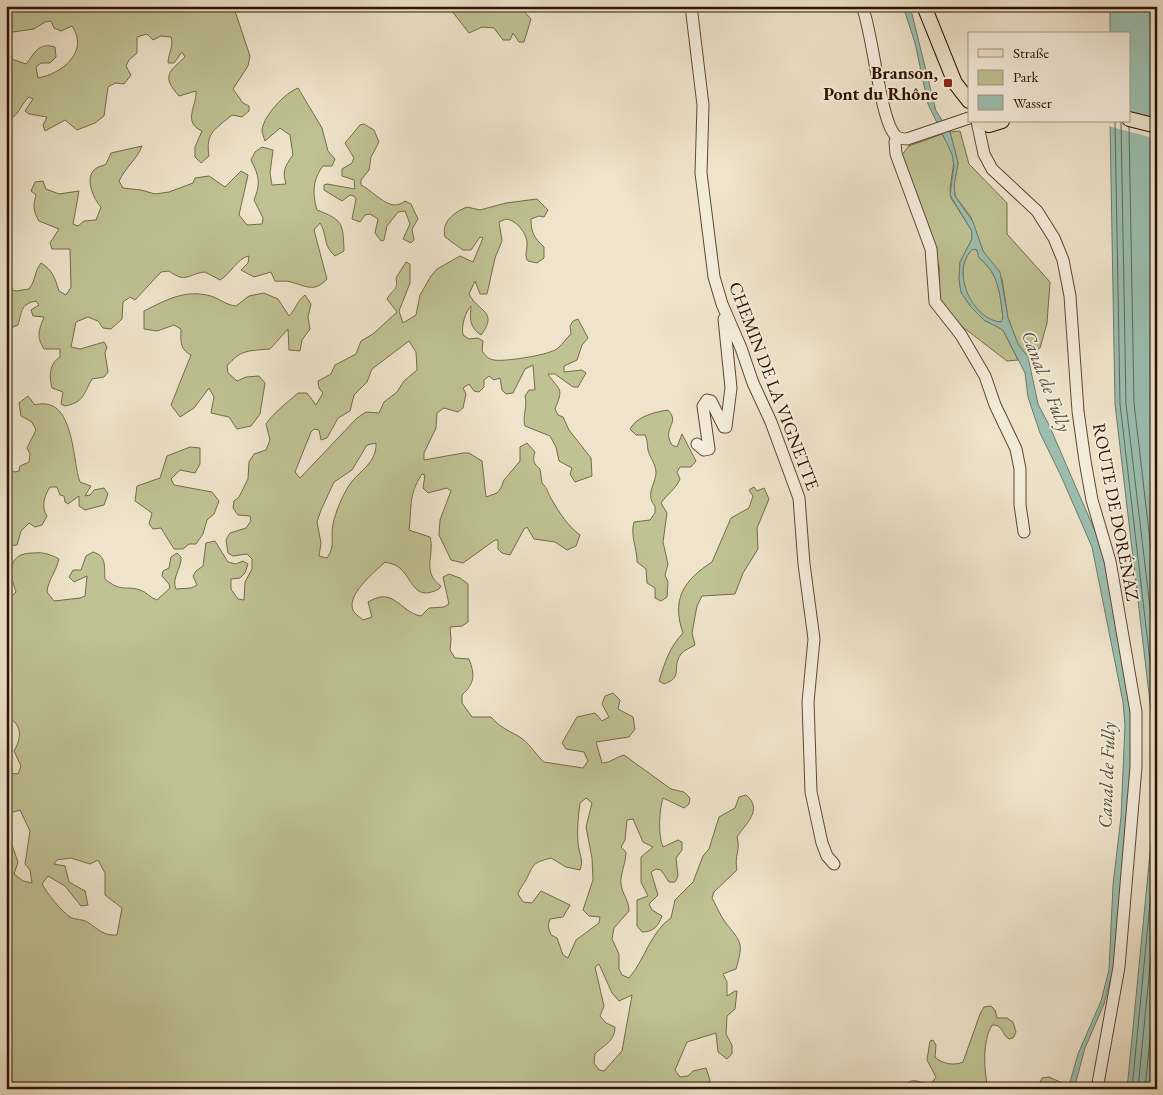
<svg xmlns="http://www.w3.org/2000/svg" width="1163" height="1095" font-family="'EB Garamond',serif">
<rect width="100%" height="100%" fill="#efe4cb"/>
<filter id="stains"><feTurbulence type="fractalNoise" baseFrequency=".004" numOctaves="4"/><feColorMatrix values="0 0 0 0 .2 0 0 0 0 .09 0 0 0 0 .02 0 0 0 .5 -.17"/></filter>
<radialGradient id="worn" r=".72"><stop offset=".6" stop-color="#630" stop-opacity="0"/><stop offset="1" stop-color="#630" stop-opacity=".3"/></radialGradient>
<!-- green -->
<path fill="#bfc293" stroke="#766a4a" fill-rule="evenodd" d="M6,6H214L235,11L250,56L248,66L233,89L243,103L249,106V111L242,117L232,115C216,129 205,132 209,156L201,163L195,157V147L202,131C182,122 197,106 196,91L179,96C161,76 169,72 185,57L182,52L174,63H168C168,54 174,46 171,37L161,36L153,40L147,34L137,37V53L129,60L126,66L131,75L124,84L115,83L108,87L104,116L95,123L77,130L65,120L45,131L43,125L47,117L29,114L25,111L33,99L29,97C20,105 18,118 6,121V57L26,64C35,53 38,42 55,47L56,57L50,63H41L36,67L38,78C61,74 90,52 72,26L61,31L54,28L51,21L45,22L34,29L13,32L6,25Z
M448,6H519L531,19L524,42H519L513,33L510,40H503L494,28L482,27L469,33Z
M298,88L322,128L328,151L335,159L332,166H323C313,179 312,193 317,210C343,220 343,223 344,251L335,256C322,244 328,236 320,223L314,230L327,279C314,293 306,286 291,282C287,280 281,282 275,281L271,272L254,277L241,270L248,263L249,256C237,258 231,274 220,280L205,272C187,274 187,284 169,271L161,272L135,300L130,297L123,302L122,319L111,329L103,328L98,321L88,317L76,322L71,347L80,349L104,342L107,347L105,353L108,372L104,377L92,379C83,395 84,402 65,406L61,404L63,392L52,388C49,376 49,364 60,357V349H44C36,336 39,330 44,317L33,316L31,310L39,305L36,301C20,304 22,312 18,325L6,330V288L16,291L29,289C36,280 34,272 41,263C53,270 55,279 59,291L66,295L71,287L70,249H52L50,243L59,229L39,221C33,211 33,205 36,195L31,191L35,182L43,181L46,189L59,194L79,191L73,224L78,226L84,221L96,220L101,207C94,200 84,178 95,169C97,167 103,166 106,164L111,153L142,146C138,158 125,168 119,181L123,188L141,190L155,194L169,192L193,183L195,178L209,176L225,187L241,171L248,175L239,215L247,225L262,224L263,218L254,200C261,183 259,176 251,160L255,152L262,147L273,150L270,173L272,185L286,184C282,171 285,166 293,155L290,135L280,128L265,141C264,138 262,133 262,130C264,115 285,93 298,88Z
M364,124L374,130L379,142L371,157L369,170L361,180V185C374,191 390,214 405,201L411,204L418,219L412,229L414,240L411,243L403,239L410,224L405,211L398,212L387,226L384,240L381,241L375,233L378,219L370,214L365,215L360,222L352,219L356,199L354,196L350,195L342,201L324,190V185L327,184L355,189L354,180L342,176V169L352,163L354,158L345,143L360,125Z
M960,131L969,164L1007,203V234L1050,282L1047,323L1040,348L1027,356L1018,344L1008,318L1002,279L983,251L971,217L955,196L954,185L958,163L950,132Z
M942,134L949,145L954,161L950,189L951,198L972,231V239L960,262L959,279L961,292L971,307L984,320L1003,330L1018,360L1007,361L951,318L940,300L939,266L901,156L909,146Z
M537,199L548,210L544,217L539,216L531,219C531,232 534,238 544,247V258L537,263L528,261C524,255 527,252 527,245C528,235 517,220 506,219L499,222L502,241L495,258L487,294H480L475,281L469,294C478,312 499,311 481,335C469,327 470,318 471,306C465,312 461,327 463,335L469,339L478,338L483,341L482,351C486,356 488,359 494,360C504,362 551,355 558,348C563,344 566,338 571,334L570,326L573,321L578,319L588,338L582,345L577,360L564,366V372L582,370L586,373L578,387H573L555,374H548C560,392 564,387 555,409L558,415L563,417L569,430L591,458L592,476L575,482L570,474L572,468L559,461L556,447L550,436L525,426C522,415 528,407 525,396L529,390H535L533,365L525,369L513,393L506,394L502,390L500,378L494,380L489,376L484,380V387L479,392L474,391L469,384L463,388L466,394L463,408L458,412L444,408L437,413L436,428L424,453V460L463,453H469L482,461L486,497L497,493L501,488L504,480L520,461V447L527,443L535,452C532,460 534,464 540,469L542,483C548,489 548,494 552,500C560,514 568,526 580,535L576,546L567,550L555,542L534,539L527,527L524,529L510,555L502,553L498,549V540H495L463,563L451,560L439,535L440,520L451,491L447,488L428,493L423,488L425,475L422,474C408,495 412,508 409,530L430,537C435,555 421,572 441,586L439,589C412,603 413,576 397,566C394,564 388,563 385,562C375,572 344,596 354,612C356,615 361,618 363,620L372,617L368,602C395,586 399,612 421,616L429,608L444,607L449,604L443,577L449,574L460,578L468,584V622L462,626L450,627L451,640L450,650L455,658L469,659C475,675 475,683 462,695V703L472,717H491C500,727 507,730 518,736C529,742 535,754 544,762L583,768L588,761L584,752L566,749L562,743L577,717L595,713L602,721L609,717L602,704L605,696L613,693L620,700L618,709L633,717L635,729L629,737L596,742L602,763C610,763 616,757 624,755L671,789L684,792L690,798L689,804L684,808L663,798C659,810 658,836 663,847L678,840L682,842V850L676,858L678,876L675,882H669L661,870L656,869L651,872L658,895L649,904L652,910L662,916C658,926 654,932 642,932L637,926V900L648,896L641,882V857L653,847L643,842L633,819L627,820L625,840L621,847L626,852C626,863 620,874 621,884C622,894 629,900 629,911L614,928L612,939L619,954V969L622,975L629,978C644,961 651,931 671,918L675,900L693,882L703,856L709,849L719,817L735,808L739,797L746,795C764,810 745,824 737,837C741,852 734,854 737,870L714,892L712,898C716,905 720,915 725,922C741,942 744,942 736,969L723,974L727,982V996L735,991H737L735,1009L727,1016L726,1034L732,1045V1054L727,1059L718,1052L716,1033L687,1042L675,1070L680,1077L688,1076L693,1071L706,1068L710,1080L709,1089H6L7,825L12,831V845L18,862L14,874L23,881L32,883L30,870L25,864L30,831L20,810L10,813L6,804V773L18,774L21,766L14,751C20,741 23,728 12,720L6,728V595L9,598L16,592C9,573 7,553 33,553C43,552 50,554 59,559C56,572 48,580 47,592L54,601L80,598L85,596L87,576L74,582L69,577L73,570H81L86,556L93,552C107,556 104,567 105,579C122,593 125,585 140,590C147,592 150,598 157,600L170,588L169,584L162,576L163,571L169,568L171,557L177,553L181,557C182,568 171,578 176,589L191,588L197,585L193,576L196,571L203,566L206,543L215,541L228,562L236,564L243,561L248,564L245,573L240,578L231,579V589L238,599L244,600L245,582L252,569V559L247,554L233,556L228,553L226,540L230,533L246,528L251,521L250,516L238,515L233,508L234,501L239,497L248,479L249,462L254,454L266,450L270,440L266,424C274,412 287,403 298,393H307L316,405L323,393L319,388L318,381L331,374L335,365L356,354L361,341L373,334L397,312L387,299C392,289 399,291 396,278L406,262L410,264V283L399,311L403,323L416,315L420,295L431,276L437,269L460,256L473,262L483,238L480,237L471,250H463L445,237C441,221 455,212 467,207L480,210L506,203ZM409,341L416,352L417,370L404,381L397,392L384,402L379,413L366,412L357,418L300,478L295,472L311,432L314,429L319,430L321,440L327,438L338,418L350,411L354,395L367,382L372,369ZM376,443C377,463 359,471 350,484C343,494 335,513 333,524C330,539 336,545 327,558L319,556L321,543L317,522L321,510L334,482L352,470L367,445ZM586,798L592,803L586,827L592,858L593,880L583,910L589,916L600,917L599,923L576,940L568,958L563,955L557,938L551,935L548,926L550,919L563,917L570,905L541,891L532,903L523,902L518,894C520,888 523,885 526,880C534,864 532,863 551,858L566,867L580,870C584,860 579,854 578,843C577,830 578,817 580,803ZM71,858L90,864L98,860L105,873V895L122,908L117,935C104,936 99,930 89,923C83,919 76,920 70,917C61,911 47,893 42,884L48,876L65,886L81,906L88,905L85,891L69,882L65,866L54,864L57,860ZM599,964L612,993L619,1001L632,995L622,1051L604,1071L599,1070L594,1063L595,1054C603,1045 615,1042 615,1027L606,1023L600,1016L604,1006L595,967Z
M973,249L977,250L979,258C999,273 1000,294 1003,318L1001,322C970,320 950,269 973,249Z
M264,293L278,299L289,316C296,309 297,301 305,295L311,304L308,317L310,329L302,340L300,351L289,350L288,329L270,349C249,351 241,349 227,366L228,373L237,381L246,377L259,376L265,383L260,414L251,426L237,429L229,417L211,413L214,397L209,388L194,408L180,417L171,405L191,355C179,349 181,340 181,329L174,325L157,331L144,329V311C166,300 185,289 211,296C220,299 226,305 236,306L249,296Z
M28,396L35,405C75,394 72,462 80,482L91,486L85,496L90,495L94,490L104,488L108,494L104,505L85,510L79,506V496L68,504L65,502L64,496L60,495L57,487H50C44,496 41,507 47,516L42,525L35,527L29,523L21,531L17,545L6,546V468L15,472L19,471L20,466L29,462L30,454L27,448L36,430L32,422L21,416L19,403Z
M668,410C681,424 661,428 672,445L677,447L682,434L696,461L691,467H680L677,472L680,479C676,489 667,494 661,503L667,513L663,542L668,564L665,575L668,582L667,597L661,601L655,598V588L647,583L646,569L637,562C637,547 630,536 634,522L650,520L655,513V506C645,494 655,486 656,473C656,464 650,458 648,450C647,444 648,441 645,435H636L630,429C637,416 655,412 668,410Z
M190,447L200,448V464L195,473L180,470L171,479L174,485L212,492L219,501L214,514L207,520L203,534L196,544H189L183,549H174L161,528L153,529L149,524L152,513L135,501L137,486L160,478L167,456Z
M754,487L757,491L764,488L769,499L757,528L758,549L743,573L735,594L702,596L697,606L692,633L695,645C690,648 684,650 681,654C671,668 684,677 664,684L659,681C665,662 669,648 683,633C671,599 684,580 712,562L731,518L749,508L753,496L749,490Z
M991,1006L995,1010L997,1018H1007L1013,1022L1016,1032L1013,1038L1009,1039C1002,1035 1003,1024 992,1025C982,1042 984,1070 988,1089H904C910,1074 920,1084 931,1084L936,1077L927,1060L930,1041L933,1040L936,1045L935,1057C942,1064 954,1066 963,1062L980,1014L984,1007Z
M1049,1077L1067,1085L1080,1084L1081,1089H1037L1042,1078Z"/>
<!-- water -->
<path fill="#9bbfb0" stroke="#6f796a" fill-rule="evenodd" d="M903,6H910L936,111L950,132L958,163L954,185L955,196L973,222L983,251L1000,272L1008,318L1018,344L1028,357L1038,404L1049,425L1104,552L1132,721L1133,749L1114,966L1104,1004L1085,1048L1074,1089H1068L1078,1054L1101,1001L1109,970L1113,885L1121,817L1125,725L1123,702L1092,547L1061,476L1040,433L1028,397L1025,373L1003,330L984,320L971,307L961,292L959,279L960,262L972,239V231L950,195L954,166L952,154L928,104L915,43ZM973,249L977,250L979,258C999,273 1000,294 1003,318L1001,322C972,320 949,269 973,249Z
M1110,6H1157V762L1115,404L1110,121H1129V34H1110Z
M1157,782V1089H1127Z"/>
<!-- pier -->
<path fill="#efe4cb" d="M1129,111L1157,118V139L1108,126L1107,121H1129Z"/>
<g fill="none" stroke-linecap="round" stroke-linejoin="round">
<!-- shore -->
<path stroke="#646858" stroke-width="1" d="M1115,121L1120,404L1157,721
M1121,121L1126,404L1157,667
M1129,127L1134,403L1157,601
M1132,1089L1157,831
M1138,1089L1157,893
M1145,1089L1157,969"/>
<!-- minor casing -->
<g stroke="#5e4634" stroke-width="13">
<path id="minor" d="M691,6L703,105L701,173L714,277L722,304L741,348L753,383L771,422L799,498L804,564L814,639L808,702L811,792L822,843L827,856L834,864
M862,6C873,32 880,122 896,136C899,139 903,139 907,139L969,118
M977,121L984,154L992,169L1037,211L1054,238L1063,260L1070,296L1078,411L1085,461L1092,500L1110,561L1136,712V767L1119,967L1097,1089
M897,137L895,142L896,154L931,249L935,302L961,335L985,376L995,405L1016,449L1020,469V505L1024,532
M697,444L704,450L709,449L703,406L707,400L711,401L724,427H726L731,388L724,319"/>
</g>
<!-- major casing -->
<g stroke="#2d1101" stroke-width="16">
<path id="major" d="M924,6L955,83L969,101
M1129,119L1157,126
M979,121L989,125L1002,121"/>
</g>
<!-- minor -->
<use href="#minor" stroke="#f5eddd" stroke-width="11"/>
<!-- major -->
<use href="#major" stroke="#efe4cb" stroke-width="14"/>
</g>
<!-- markers -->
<rect fill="#8f2418" stroke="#f5eddd" stroke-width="2" x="943" y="78" width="10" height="10" rx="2.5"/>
<g text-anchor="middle" stroke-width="4" stroke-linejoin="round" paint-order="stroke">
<!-- poi labels -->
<g font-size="18" font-weight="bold" fill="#2d1101" stroke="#f5eddd" text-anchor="end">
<text x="938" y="79">Branson,<tspan x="938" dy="21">Pont du Rhône</tspan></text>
</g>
<!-- street labels -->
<g font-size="18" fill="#2d1101" stroke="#f5eddd">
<text transform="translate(774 386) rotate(69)" y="6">CHEMIN DE LA VIGNETTE</text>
<text transform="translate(1116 512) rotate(79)" y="6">ROUTE DE DORÉNAZ</text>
</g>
<!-- water labels -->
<g font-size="19" font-style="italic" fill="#544e3e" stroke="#f5eddd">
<text transform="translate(1047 381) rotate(69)" y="7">Canal de Fully</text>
<text transform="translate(1106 775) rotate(-88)" y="7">Canal de Fully</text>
</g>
</g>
<!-- margin -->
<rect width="1163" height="1095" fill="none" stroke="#efe4cb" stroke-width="25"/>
<rect x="8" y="8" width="1148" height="1080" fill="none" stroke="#2d1101" stroke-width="2.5"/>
<rect x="12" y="12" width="1138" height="1070" fill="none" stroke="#2d1101"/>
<!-- legend -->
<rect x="968" y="32" width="162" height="90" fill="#f5eddd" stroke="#a59585"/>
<rect x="978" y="49" width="25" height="8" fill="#efe4cb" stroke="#a59585"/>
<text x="1013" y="58" font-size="15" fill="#2d1101">Straße</text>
<rect x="978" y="70" width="25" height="15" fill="#bfc293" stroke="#a59585"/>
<text x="1013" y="82" font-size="15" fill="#2d1101">Park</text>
<rect x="978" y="95" width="25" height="15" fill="#9bbfb0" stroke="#a59585"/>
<text x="1013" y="108" font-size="15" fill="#2d1101">Wasser</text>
<rect width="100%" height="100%" filter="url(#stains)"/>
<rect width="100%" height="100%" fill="url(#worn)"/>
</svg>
